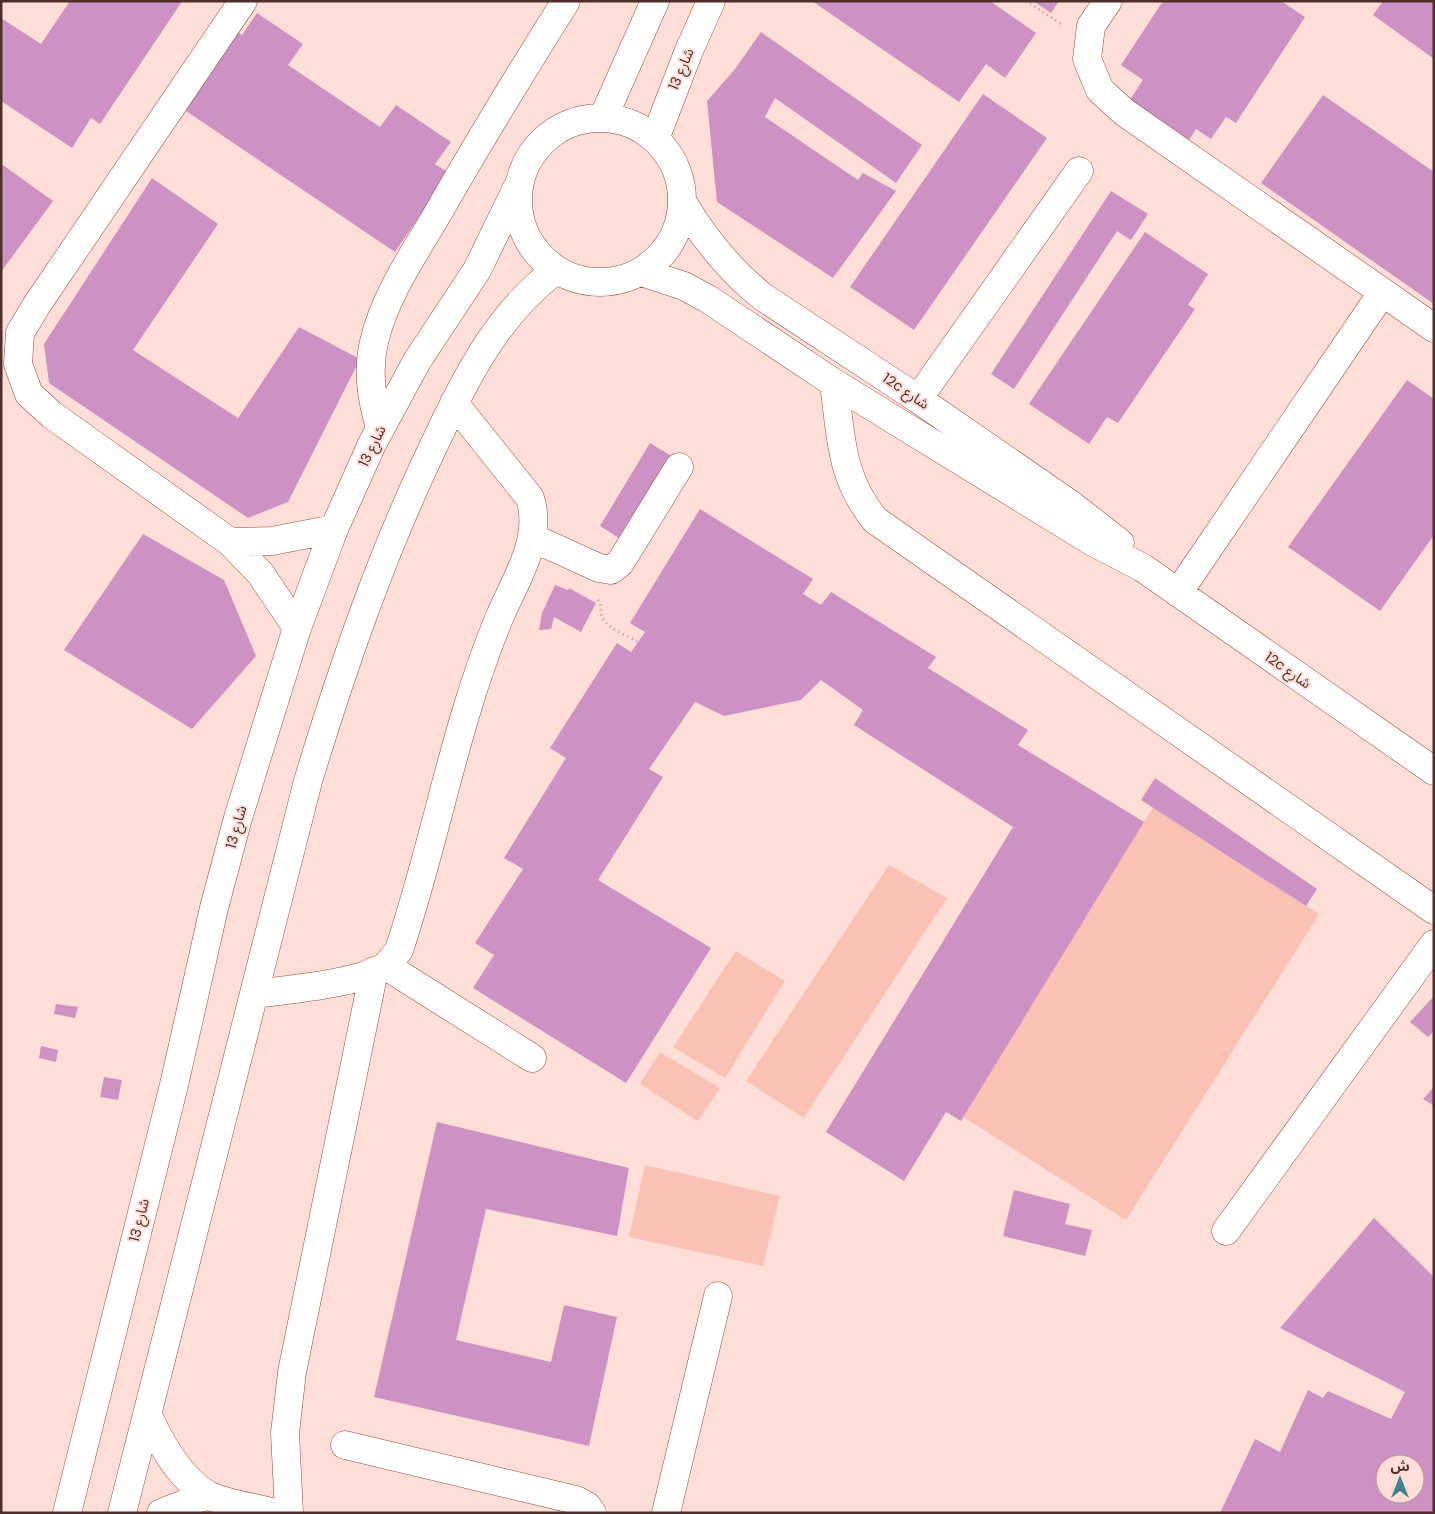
<svg xmlns="http://www.w3.org/2000/svg" width="1435" height="1514" font-family="Poppins,'Noto Sans Arabic',sans-serif">
<rect width="100%" height="100%" fill="#ffded7"/>
<!-- green -->
<path fill="#fac1b5" d="M1153,807L1319,914L1126,1220L963,1117Z
M889,865L947,898L804,1118L746,1081Z
M736,951L785,981L725,1078L673,1047Z
M660,1052L720,1088L698,1121L640,1084Z
M645,1165L780,1196L763,1266L629,1237Z"/>
<!-- building -->
<path fill="#cc92c3" fill-rule="evenodd" d="M70,1H177L181,3L100,124L91,118L72,148L1,101V18L41,44Z
M812,1H990L1036,33L1005,78L986,64L959,102Z
M1033,1H1059L1051,13Z
M1163,1H1281L1305,17L1236,123L1226,117L1211,139L1196,129L1189,140L1129,101L1143,80L1121,65Z
M1383,1H1434V59L1373,15Z
M257,13L303,44L288,65L380,127L396,105L451,142L435,164L449,173L395,252L183,109L236,31L242,35Z
M761,32L922,145L896,183L775,98L765,117L858,180L863,173L896,191L833,278L717,202L707,101L735,69Z
M983,94L1047,138L914,330L850,287Z
M1323,95L1434,172V304L1261,183Z
M3,165L53,201L1,272V168Z
M152,178L218,224L133,350L238,418L299,327L360,359L288,502L248,518L49,383L44,344Z
M1111,191L1148,214L1131,240L1117,231L1014,389L991,374Z
M1145,232L1208,274L1188,305L1195,309L1118,423L1107,417L1089,444L1029,404Z
M1407,380L1434,399V535L1380,611L1288,547Z
M650,443L673,457L622,540L600,526Z
M700,509L813,579L803,594L821,605L831,592L936,657L928,668L1028,730L1018,745L1144,822L961,1121L946,1112L904,1181L826,1132L1013,827L854,725L863,710L821,680L801,700L724,716L695,702L649,769L663,777L598,880L711,948L626,1083L473,988L494,955L475,943L523,869L504,858L566,758L550,748L617,643L631,652L645,632L630,623Z
M143,534L224,580L256,656L192,729L64,650Z
M555,585L568,590L569,588L596,603L581,632L554,617L551,629L539,630L542,613Z
M1155,778L1317,889L1306,906L1141,800Z
M1434,996V1031L1428,1037L1410,1022Z
M56,1004L78,1007L75,1018L54,1014Z
M41,1046L58,1050L56,1062L39,1058Z
M104,1077L122,1080L118,1100L100,1097Z
M1434,1087V1106L1423,1099Z
M437,1122L629,1168L617,1236L486,1209L456,1340L551,1362L564,1305L617,1317L589,1446L374,1397Z
M1014,1190L1070,1204L1065,1224L1092,1230L1085,1256L1003,1236Z
M1374,1218L1434,1277V1513H1220L1255,1439L1280,1452L1308,1390L1323,1398L1328,1391L1391,1419L1405,1392L1280,1328ZM1385,1464H1415V1494H1385Z"/>
<g fill="none" stroke-linecap="round" stroke-linejoin="round">
<!-- minor casing -->
<g stroke="#914c3f" stroke-width="29">
<path id="minor" d="M243,1L36,306L20,333L18,364L29,394L52,415L230,542L260,573L297,628
M1108,1L1091,26L1087,59L1100,90L1124,112L1434,328
M518 200a82 82 0 1 1 164 0a82 82 0 1 1-164 0Z
M603,118L655,1
M655,139L688,53L711,1
M683,203C705,240 729,270 763,297L918,399L1070,504L1120,543
M641,272L684,286L708,299L834,383L1093,542L1143,568L1434,771
M834,383C841,436 840,477 875,520L1434,910
M918,399L1079,171
M380,428C372,400 367,372 374,342C385,295 414,254 438,213C479,141 522,71 566,1
M533,538L599,568L611,570L620,563L679,467
M230,542L272,541L334,529
M1178,593L1382,293
M386,966L532,1058
M255,994C284,990 366,983 387,965C391,961 395,955 399,950C436,840 455,723 500,616C516,579 543,539 530,498L454,403
M1226,1231L1434,944
M148,1416C161,1444 180,1479 208,1495C223,1503 258,1508 275,1513
M345,1445L576,1500L587,1506L592,1513
M67,1513L174,1085L214,908L238,818L297,628L334,529L372,444L417,361L477,270L519,184
M122,1513L308,781C343,666 382,553 434,445C465,379 497,314 556,270
M161,1513L208,1495
M289,1513L285,1433L292,1372L374,971
M666,1513L718,1296"/>
</g>
<!-- path -->
<path stroke="#bb9a93" stroke-width="3" stroke-dasharray="1 4" stroke-linecap="butt" d="M1026,1L1061,24
M598,600C603,606 599,612 603,619C609,629 628,636 638,642"/>
<!-- minor -->
<use href="#minor" stroke="#fff" stroke-width="28"/>
</g>
<g text-anchor="middle" stroke-width="4" stroke-linejoin="round" paint-order="stroke">
<!-- street labels -->
<g font-size="14" fill="#4f2f29" stroke="#ffded7">
<text transform="translate(681 69) rotate(-67)" y="5">شارع 13</text>
<text transform="translate(906 391) rotate(34)" y="5">12c شارع</text>
<text transform="translate(372 446) rotate(-64)" y="5">شارع 13</text>
<text transform="translate(1288 670) rotate(35)" y="5">12c شارع</text>
<text transform="translate(236 827) rotate(-75)" y="5">شارع 13</text>
<text transform="translate(139 1220) rotate(-76)" y="5">شارع 13</text>
</g>
</g>
<!-- border -->
<rect width="1435" height="1514" fill="none" stroke="#4f2f29" stroke-width="5"/>
<!-- north arrow -->
<g transform="translate(1400 1479)"><circle r="24" fill="#ffded7" stroke="#b99891"/>
<path d="M0-4L9 19L0 12L-9 19Z" fill="#3f8491"/>
<text y="-8" font-size="14" font-weight="bold" text-anchor="middle" fill="#4f2f29">ش</text>
</g>
</svg>
